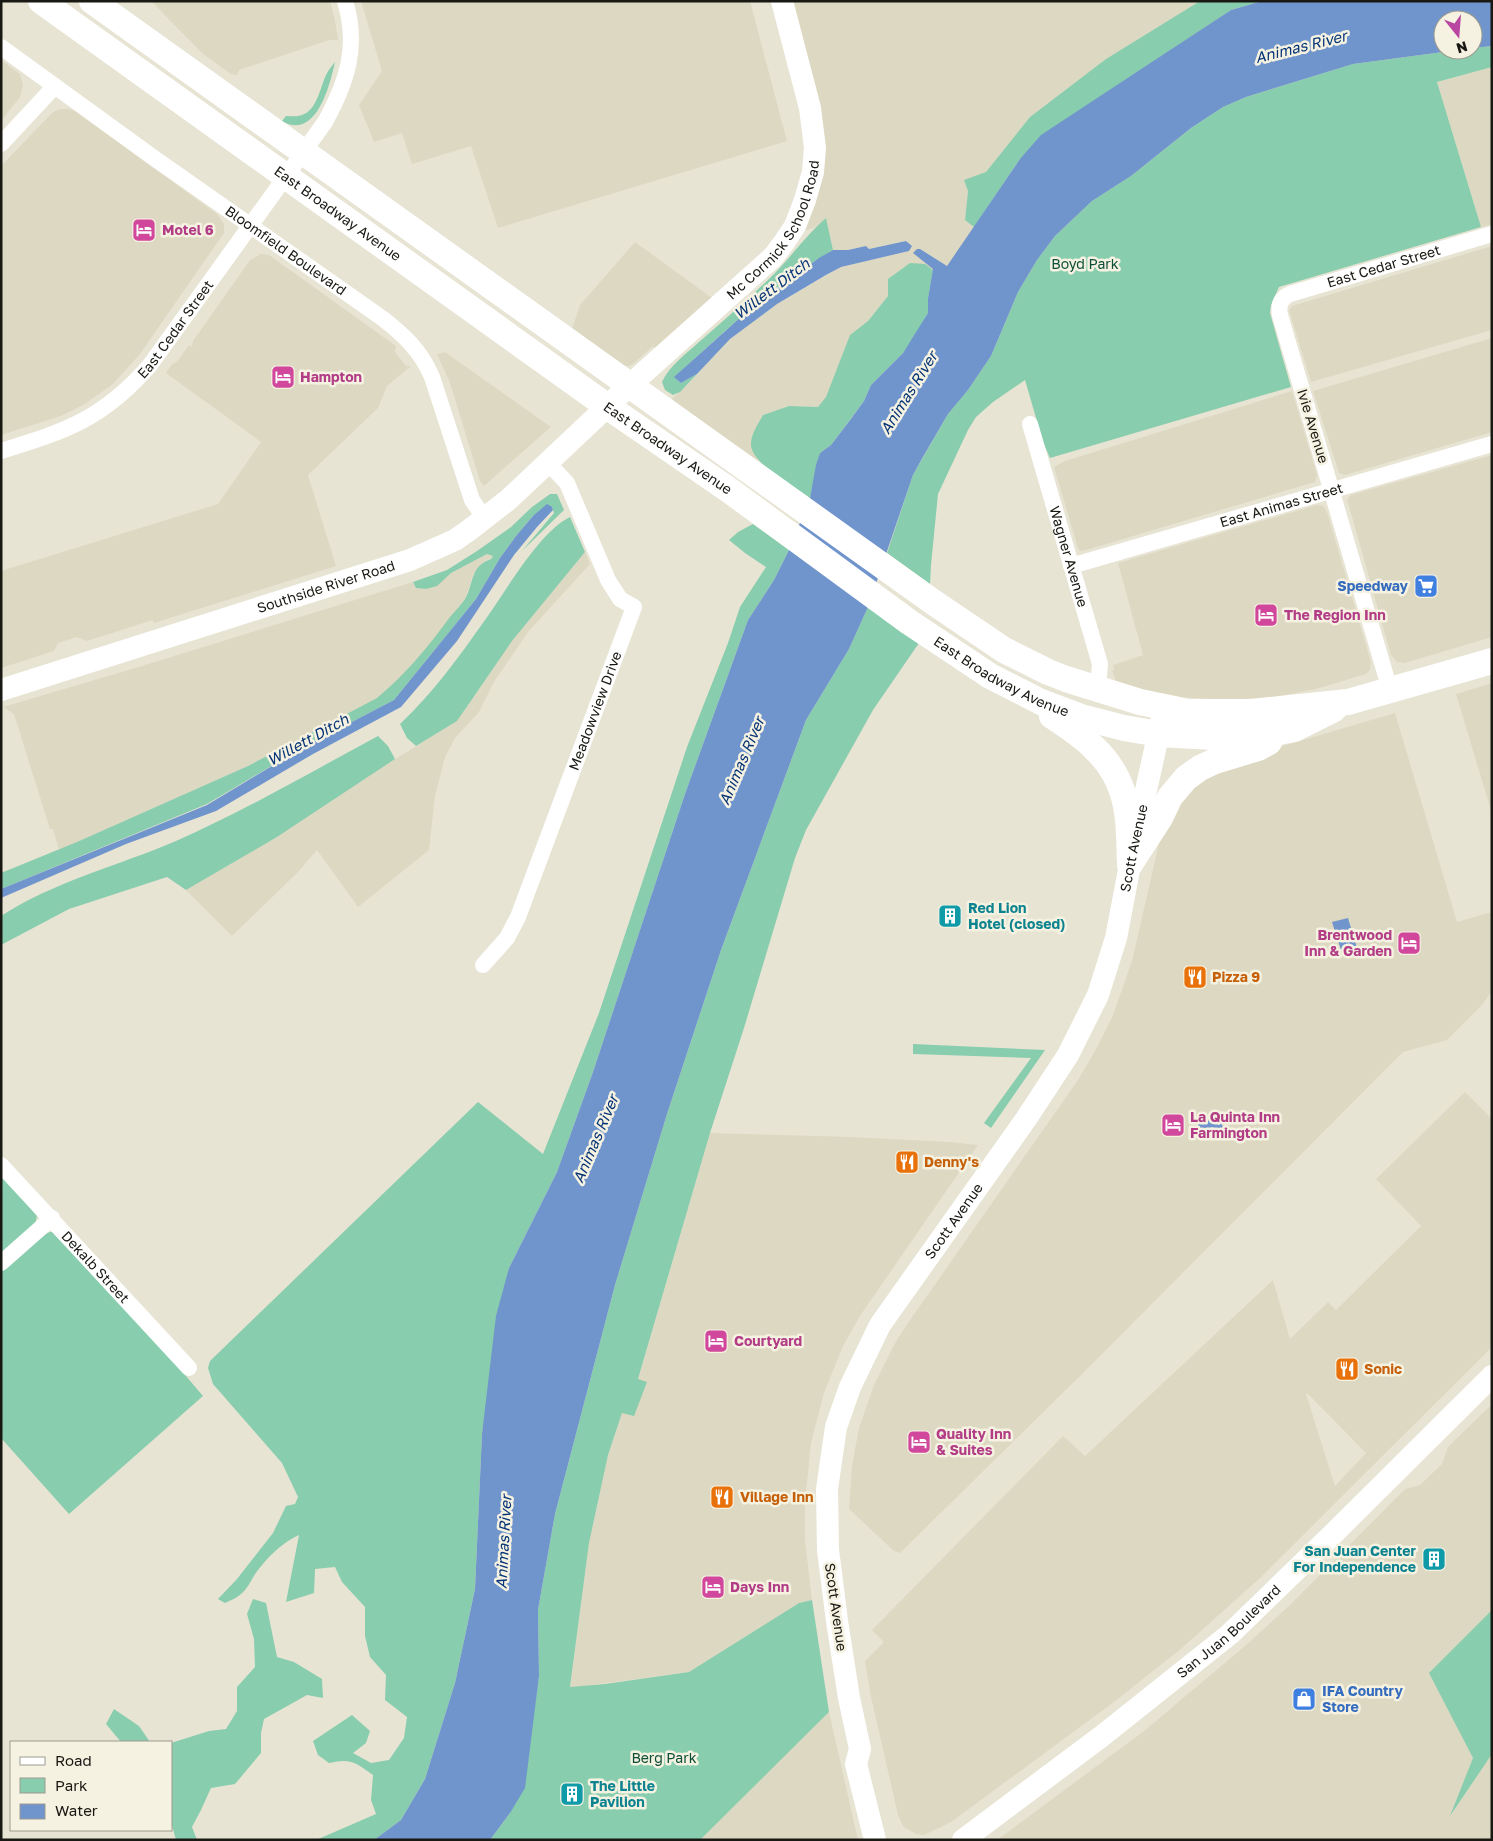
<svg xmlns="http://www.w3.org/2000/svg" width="1493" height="1841" font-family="'Golos Text',sans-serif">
<rect width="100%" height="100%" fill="#e8e4d4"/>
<!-- built -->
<path fill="#ddd8c1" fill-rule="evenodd" d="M151,1H330L335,20L338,40H329L239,70L237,75L231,74L203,54Z
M361,1H750L787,141L498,228L471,146L412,164L402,133L374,142L359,105L382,71Z
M791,1H1200L1106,59L1030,117L986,172L965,180L968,191L965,219L974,227L947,266L920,249L939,273L910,263L888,279V296L868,321L850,335L826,398L818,407L789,406L763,415L752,436L754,453L760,463L671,400L688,384L730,339L777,304L841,267L909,251L906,241L869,249L866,246L848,250H833L826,218L814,228L802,231L815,198Z
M1,60L20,74L23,85L20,97L1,121Z
M1492,67V224L1481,227L1437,82Z
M61,109H70L76,112L217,214L224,224V233L140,354L113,384L85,404L61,416L1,435V166L53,112Z
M635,242L712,298L655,348L653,346L633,364L628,366H624L572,329L580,305Z
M1492,246V330L1311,382L1289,310L1292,306Z
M261,254L269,255L396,346L395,352L406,366H411L387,386L378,408L308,475L336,566L154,623L153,620L87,641L77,637L58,643L54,651L1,668V571L218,504L261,442L166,373L172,364L177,362L189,345L192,347L193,341L250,260Z
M1492,338V432L1345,475L1339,473L1313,391Z
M445,352L551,427L484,486L480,481L450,383L437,354Z
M1292,391L1317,475L1315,482L1086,550L1080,551L1078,548L1054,467L1065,461Z
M1492,455V637L1405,663L1397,662L1391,655L1347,499L1351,495Z
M1317,505L1323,506L1327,512L1371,662L1370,670L1366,674L1316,689L1274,697L1224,700L1181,697L1117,684L1112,671L1114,670L1113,665L1143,655L1118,563Z
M585,552L590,564L528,632L494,682L479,712L455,738L445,757L435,796L429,850L358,907L317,850L297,873L232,936L186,890L277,837L384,766L457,721L512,641Z
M487,554L493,556L491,558L483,562L473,575L465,599L422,655L394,684L377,698L248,766L59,850L53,829H50L14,714L3,707L142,666L413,582L416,588L426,589L436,586L451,573Z
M1492,683V814L1456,694Z
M1395,713L1457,922L1492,912V991L1482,1005L1447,1040L1403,1052L1082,1374L900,1553L894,1551L849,1509L852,1466L859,1428L874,1385L895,1343L908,1323L1078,1080L1095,1051L1113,1015L1132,961L1160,839L1174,803L1232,761Z
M1465,1092L1492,1119V1347L1260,1578L1182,1648L1114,1702L951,1822L924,1835L916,1834L907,1829L903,1826L898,1815L871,1697L865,1661L884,1642L872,1630L1063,1436L1085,1456L1273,1280L1290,1339L1328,1302L1336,1310L1421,1226L1376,1179ZM1307,1393L1366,1453L1335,1486L1306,1394Z
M710,1133L852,1137L950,1142L978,1145L860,1316L843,1346L824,1393L811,1443L805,1502V1540L812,1600L799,1603L689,1672L570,1688L589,1543L608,1455L622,1413L647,1382L638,1380Z
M1492,1404V1610L1430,1673L1473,1758L1452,1813L1492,1754V1840H997L1144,1731L1245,1646L1290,1605L1405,1489L1420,1485L1442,1464L1448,1447Z
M829,1712L858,1840H700Z"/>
<!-- green -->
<path fill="#88cdae" d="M1200,1H1262L1231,10L1114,88L1020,159L974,227L965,220L968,191L964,180L986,172L1030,117L1106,59Z
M1492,46V67L1437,82L1481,227L1279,287L1271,305L1270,313L1291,387L1050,458L1043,442L1025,380L993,402L976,417L968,430L938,494L931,565L930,584L887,553L913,475L948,414L968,390L991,356L1018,292L1037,260L1055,236L1092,201L1131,176L1191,128L1223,107L1246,97L1353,64L1458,50H1473V48Z
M335,62C330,85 316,141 282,121L286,116C291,116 297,117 302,115C317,110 320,88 326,75C328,70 332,66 335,62Z
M826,218L833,250C775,284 724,331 675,377L681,383L697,374L680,392L673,395L665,390L662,382C669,366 687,353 699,342C722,322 746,301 768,280C789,260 805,236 826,218Z
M910,263L925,264L933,270L928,298V313L919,329L903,353L871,385L864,401L831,445L820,453L810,498C796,488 750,463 751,444C751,434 758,424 763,415L789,406L818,407L826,397L850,335L868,321L888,296V279Z
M550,494H557L564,510L522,551L554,513L552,507L533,516L516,536L500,558L476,599L394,700L302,748L207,804L1,889V873L77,842L248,766L377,698C406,674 428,647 450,617C455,611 461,605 465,599C474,583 470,566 491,559L493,556L487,554L451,573L437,586L426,589L416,588L413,582L447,570L477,551L511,527L532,507Z
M570,517L585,552L512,641L457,721L416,746L407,738L400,724C432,694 459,657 485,620C506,591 539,532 570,517Z
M753,524L789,550L774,580L748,620L685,794L593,1072L557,1172L509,1268L482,1434L475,1589L455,1683L425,1779L401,1820L374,1840H316L376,1814L371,1800L373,1775C355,1762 351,1758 329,1763L318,1755L313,1741L352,1715L370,1731L366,1743L353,1753L371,1763L389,1760L404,1738L407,1717L385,1700L386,1675L370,1657L365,1636V1607L342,1582L335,1567L315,1569L314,1593L286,1602L299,1535C284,1542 273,1552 262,1565C247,1582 251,1593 225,1603L218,1599L237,1579L273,1533L286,1506L295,1504L298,1497L282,1463L213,1384L208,1368L210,1361L478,1102L543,1154L599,1013L687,747L728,643L740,607L766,567L745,553L729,540L738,532Z
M868,607L919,643L873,710L806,830L795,858L744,1028L710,1133L638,1379L647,1382L634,1416L622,1413L608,1455L589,1543L570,1687L605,1684L689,1672L799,1603L812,1600L829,1712L700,1840H490L510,1813L534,1711L539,1676L538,1610L555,1514L615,1285L667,1114L721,950L806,720L849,649Z
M378,736L388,746L395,759L277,837L186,890L167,877L69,909L1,945V916C55,881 118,866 176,841C246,810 311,772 378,736Z
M913,1044L1045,1050L991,1128L984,1123L1031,1058L913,1054Z
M1,1174L37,1216L35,1224L1,1254Z
M50,1232H52L145,1328L203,1396L69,1514L1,1438V1272L45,1234Z
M253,1599L266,1603L277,1657L294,1662L322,1679L323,1698L307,1695L264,1719L261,1733V1753L235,1784L211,1788L201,1810L192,1827L197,1840H176L171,1822V1743L209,1731L226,1729L237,1711V1687L255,1667L254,1639L247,1614Z
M1492,1610V1754L1450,1816L1473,1758L1429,1673Z
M114,1709L139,1726L150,1742H121L106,1724Z"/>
<!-- water -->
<path fill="#7094cc" d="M1262,1H1492V46L1473,48V20H1443V50H1458L1353,64L1246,97L1223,107L1191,128L1131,176L1092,201L1055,236L1037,260L1018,292L991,356L968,390L948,414L923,457L913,475L868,607L849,649L806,720L721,950L667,1114L615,1285L555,1514L538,1610L539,1676L525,1788L510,1813L490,1840H374L401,1820L425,1779L455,1683L475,1589L482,1434L496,1316L509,1268L557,1172L593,1072L685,794L748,620L774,580L789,550L810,498L816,465L820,453L831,445L850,420L864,401L871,385L903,353L928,313V298L933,269L913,253L917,249H920L947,266L1020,159L1041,135L1231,10Z
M906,241L912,246L909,251L841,267L826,275L777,304L730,339L697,374L681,383L674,377L752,307L819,258L833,250H848L866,246L869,249Z
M547,504L552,507L553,510L537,527L514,555L457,641L401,707L313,754L216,811L126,844L1,898V889L207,805L302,748L394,700L476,599L500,558L516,536L533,516Z
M1348,918L1357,948L1342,953L1332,922Z
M1219,1115L1223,1128L1201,1134L1197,1121Z"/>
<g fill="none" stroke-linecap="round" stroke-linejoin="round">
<!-- street -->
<g stroke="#fff" stroke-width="16">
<path id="s1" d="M1,47L154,158L382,318C404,335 421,351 432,377L472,500L485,519"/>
<path d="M1,144L55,86"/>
<path id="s2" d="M1030,424L1100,664L1099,676L1095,688"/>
<path id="s3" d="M1,451C67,431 104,418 150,365L325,122C347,82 359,46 345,1"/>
<path id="s4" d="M1071,566L1492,444"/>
<path id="s5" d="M1390,690L1280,315C1278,305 1281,298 1290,294L1492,234"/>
<path id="s6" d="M483,965L507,938L518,917L634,607L620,599L608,580L567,483L548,463"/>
<path id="s7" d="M1,1165L189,1368"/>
<path d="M1,1263L52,1218"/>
</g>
<!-- secondary -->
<g stroke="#fff" stroke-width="22">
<path id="s8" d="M1,690L410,560L455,540L468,531L508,500L630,385L773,257L785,241L795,226L805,200L813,172L815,148L810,108L782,1"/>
<path id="s9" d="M875,1840L856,1764L860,1749L849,1698L837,1621L828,1550L827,1489L836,1427L850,1387L880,1325L1026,1119L1068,1055L1098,995L1116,938L1133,849L1162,718"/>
<path id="s10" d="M963,1840L1102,1736L1230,1634L1331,1536L1492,1376"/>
</g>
<!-- primary -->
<g stroke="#fff" stroke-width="26">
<path id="s11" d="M41,1L608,407L729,490L909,622L990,676L1041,702L1081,717L1124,728L1159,734L1214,737L1274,733L1294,729L1334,709"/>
<path d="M92,1L933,602L1004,650L1048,672L1066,679L1140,702L1188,712H1252L1348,702L1492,661"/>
<path d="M1052,716C1081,735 1111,756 1122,791C1130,814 1129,840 1130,864"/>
<path d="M1130,864L1160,818L1170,797L1186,778L1200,768L1215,761L1258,748L1269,742"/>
</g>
</g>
<!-- icons -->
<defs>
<g id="hotel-square" transform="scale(1.25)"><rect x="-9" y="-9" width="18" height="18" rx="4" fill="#d1479c" stroke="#f5f2e2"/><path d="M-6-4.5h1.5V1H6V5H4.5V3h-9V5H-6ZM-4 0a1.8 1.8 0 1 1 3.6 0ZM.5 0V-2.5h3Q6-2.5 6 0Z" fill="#fff"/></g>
<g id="supermarket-square" transform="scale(1.25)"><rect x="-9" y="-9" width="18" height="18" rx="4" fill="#3f7fe0" stroke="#f5f2e2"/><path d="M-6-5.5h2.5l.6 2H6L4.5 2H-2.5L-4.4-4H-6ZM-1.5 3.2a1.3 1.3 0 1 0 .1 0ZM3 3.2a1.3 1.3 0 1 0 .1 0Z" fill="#fff"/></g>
<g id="building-square" transform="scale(1.25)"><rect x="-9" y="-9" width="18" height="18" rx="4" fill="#0f9aa8" stroke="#f5f2e2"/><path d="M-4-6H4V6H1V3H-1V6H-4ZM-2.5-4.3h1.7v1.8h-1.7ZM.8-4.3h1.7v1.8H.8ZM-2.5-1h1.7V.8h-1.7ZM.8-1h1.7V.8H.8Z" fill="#fff"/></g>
<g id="restaurant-square" transform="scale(1.25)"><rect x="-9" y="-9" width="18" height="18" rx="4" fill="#e8710a" stroke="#f5f2e2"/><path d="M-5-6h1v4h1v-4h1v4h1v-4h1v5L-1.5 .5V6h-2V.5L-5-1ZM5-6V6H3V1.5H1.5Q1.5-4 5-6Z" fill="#fff"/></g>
<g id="shop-square" transform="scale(1.25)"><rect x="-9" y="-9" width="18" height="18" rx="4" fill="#3f7fe0" stroke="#f5f2e2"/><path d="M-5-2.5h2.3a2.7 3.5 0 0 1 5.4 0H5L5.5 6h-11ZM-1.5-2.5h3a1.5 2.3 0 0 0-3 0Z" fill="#fff"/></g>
</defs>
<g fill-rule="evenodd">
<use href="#hotel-square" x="144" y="230"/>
<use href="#hotel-square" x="283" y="377"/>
<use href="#supermarket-square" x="1426" y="586"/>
<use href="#hotel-square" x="1266" y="615"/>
<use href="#building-square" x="950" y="916"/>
<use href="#hotel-square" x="1409" y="943"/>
<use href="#restaurant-square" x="1195" y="977"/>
<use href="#hotel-square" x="1173" y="1125"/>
<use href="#restaurant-square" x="907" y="1162"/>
<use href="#hotel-square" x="716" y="1341"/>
<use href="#restaurant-square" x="1347" y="1369"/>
<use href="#hotel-square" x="919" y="1442"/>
<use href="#restaurant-square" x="722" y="1497"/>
<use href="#building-square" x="1434" y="1559"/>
<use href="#hotel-square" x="713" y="1587"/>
<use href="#shop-square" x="1304" y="1699"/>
<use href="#building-square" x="572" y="1794"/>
</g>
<g text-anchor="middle" stroke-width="5" stroke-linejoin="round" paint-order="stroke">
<!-- street labels -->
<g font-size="14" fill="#191812" stroke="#f5f2e2">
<text dy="5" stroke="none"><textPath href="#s11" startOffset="365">East Broadway Avenue</textPath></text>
<text dy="5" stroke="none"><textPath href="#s8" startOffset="928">Mc Cormick School Road</textPath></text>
<text dy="5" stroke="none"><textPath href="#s1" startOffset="350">Bloomfield Boulevard</textPath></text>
<text dy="5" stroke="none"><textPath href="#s5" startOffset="514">East Cedar Street</textPath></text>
<text dy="5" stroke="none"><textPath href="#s3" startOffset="219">East Cedar Street</textPath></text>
<text transform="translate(1313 426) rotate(73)" y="5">Ivie Avenue</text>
<text dy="5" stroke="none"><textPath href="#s11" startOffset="770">East Broadway Avenue</textPath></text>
<text dy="5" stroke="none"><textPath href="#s4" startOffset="219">East Animas Street</textPath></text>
<text dy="5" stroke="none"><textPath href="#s2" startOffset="138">Wagner Avenue</textPath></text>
<text dy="5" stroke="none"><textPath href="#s8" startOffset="341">Southside River Road</textPath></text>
<text dy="5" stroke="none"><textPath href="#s11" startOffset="1175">East Broadway Avenue</textPath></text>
<text dy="5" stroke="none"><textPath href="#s6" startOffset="280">Meadowview Drive</textPath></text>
<text dy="5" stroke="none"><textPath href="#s9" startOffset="1078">Scott Avenue</textPath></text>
<text dy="5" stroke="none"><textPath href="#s9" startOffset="658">Scott Avenue</textPath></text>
<text dy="5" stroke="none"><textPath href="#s7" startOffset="139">Dekalb Street</textPath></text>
<text transform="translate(836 1607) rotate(82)" y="5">Scott Avenue</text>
<text dy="5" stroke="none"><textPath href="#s10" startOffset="338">San Juan Boulevard</textPath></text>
</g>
<!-- hotel labels -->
<g font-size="14" font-weight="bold" fill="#b23c85" stroke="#f5f2e2" text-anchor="start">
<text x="162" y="235">Motel 6</text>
<text x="300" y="382">Hampton</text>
<text x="1284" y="620">The Region Inn</text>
<text x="1392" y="940" text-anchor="end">Brentwood<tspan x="1392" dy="16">Inn &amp; Garden</tspan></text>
<text x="1190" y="1122">La Quinta Inn<tspan x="1190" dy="16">Farmington</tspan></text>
<text x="734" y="1346">Courtyard</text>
<text x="936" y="1439">Quality Inn<tspan x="936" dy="16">&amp; Suites</tspan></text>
<text x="730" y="1592">Days Inn</text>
</g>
<!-- park labels -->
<g font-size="14" fill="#0d4e38" stroke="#f5f2e2">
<text x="1085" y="269">Boyd Park</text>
<text x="664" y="1763">Berg Park</text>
</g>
<!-- shop labels -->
<g font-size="14" font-weight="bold" fill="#366cbe" stroke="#f5f2e2" text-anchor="end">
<text x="1408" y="591">Speedway</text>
<text x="1322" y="1696" text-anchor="start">IFA Country<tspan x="1322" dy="16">Store</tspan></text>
</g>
<!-- culture labels -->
<g font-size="14" font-weight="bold" fill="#0d838f" stroke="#f5f2e2" text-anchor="start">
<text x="968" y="913">Red Lion<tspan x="968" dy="16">Hotel (closed)</tspan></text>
<text x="1416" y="1556" text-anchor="end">San Juan Center<tspan x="1416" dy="16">For Independence</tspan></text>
<text x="590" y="1791">The Little<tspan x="590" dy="16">Pavilion</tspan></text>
</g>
<!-- food labels -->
<g font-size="14" font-weight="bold" fill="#c56008" stroke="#f5f2e2" text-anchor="start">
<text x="1212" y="982">Pizza 9</text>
<text x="924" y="1167">Denny's</text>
<text x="1364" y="1374">Sonic</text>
<text x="740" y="1502">Village Inn</text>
</g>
<!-- water labels -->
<g font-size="15" font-style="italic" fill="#063476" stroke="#f5f2e2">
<text transform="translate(1301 47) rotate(-14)" y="5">Animas River</text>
<text transform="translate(772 289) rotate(-37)" y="5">Willett Ditch</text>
<text transform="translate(909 393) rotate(-58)" y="5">Animas River</text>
<text transform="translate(308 740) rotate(-29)" y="5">Willett Ditch</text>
<text transform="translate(742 761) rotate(-67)" y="5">Animas River</text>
<text transform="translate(596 1139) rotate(-67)" y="5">Animas River</text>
<text transform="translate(504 1542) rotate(-87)" y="5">Animas River</text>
</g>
</g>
<!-- border -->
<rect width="1493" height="1841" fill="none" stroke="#191812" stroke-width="5"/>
<!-- legend -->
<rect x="10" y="1741" width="162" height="90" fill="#f5f2e2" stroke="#9d9b8f"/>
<rect x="20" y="1757" width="25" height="8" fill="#ffffff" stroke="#9d9b8f"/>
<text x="55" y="1766" font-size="15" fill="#191812">Road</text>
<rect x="20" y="1778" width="25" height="15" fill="#88cdae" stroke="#9d9b8f"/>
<text x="55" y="1791" font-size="15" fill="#191812">Park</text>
<rect x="20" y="1804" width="25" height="15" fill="#7094cc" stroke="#9d9b8f"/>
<text x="55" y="1816" font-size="15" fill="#191812">Water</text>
<!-- north arrow -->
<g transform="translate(1458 35) rotate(163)"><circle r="24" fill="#f5f2e2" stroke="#9d9b8f"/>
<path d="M0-4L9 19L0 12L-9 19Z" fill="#b946a1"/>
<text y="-8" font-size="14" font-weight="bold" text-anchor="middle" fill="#191812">N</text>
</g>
</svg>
